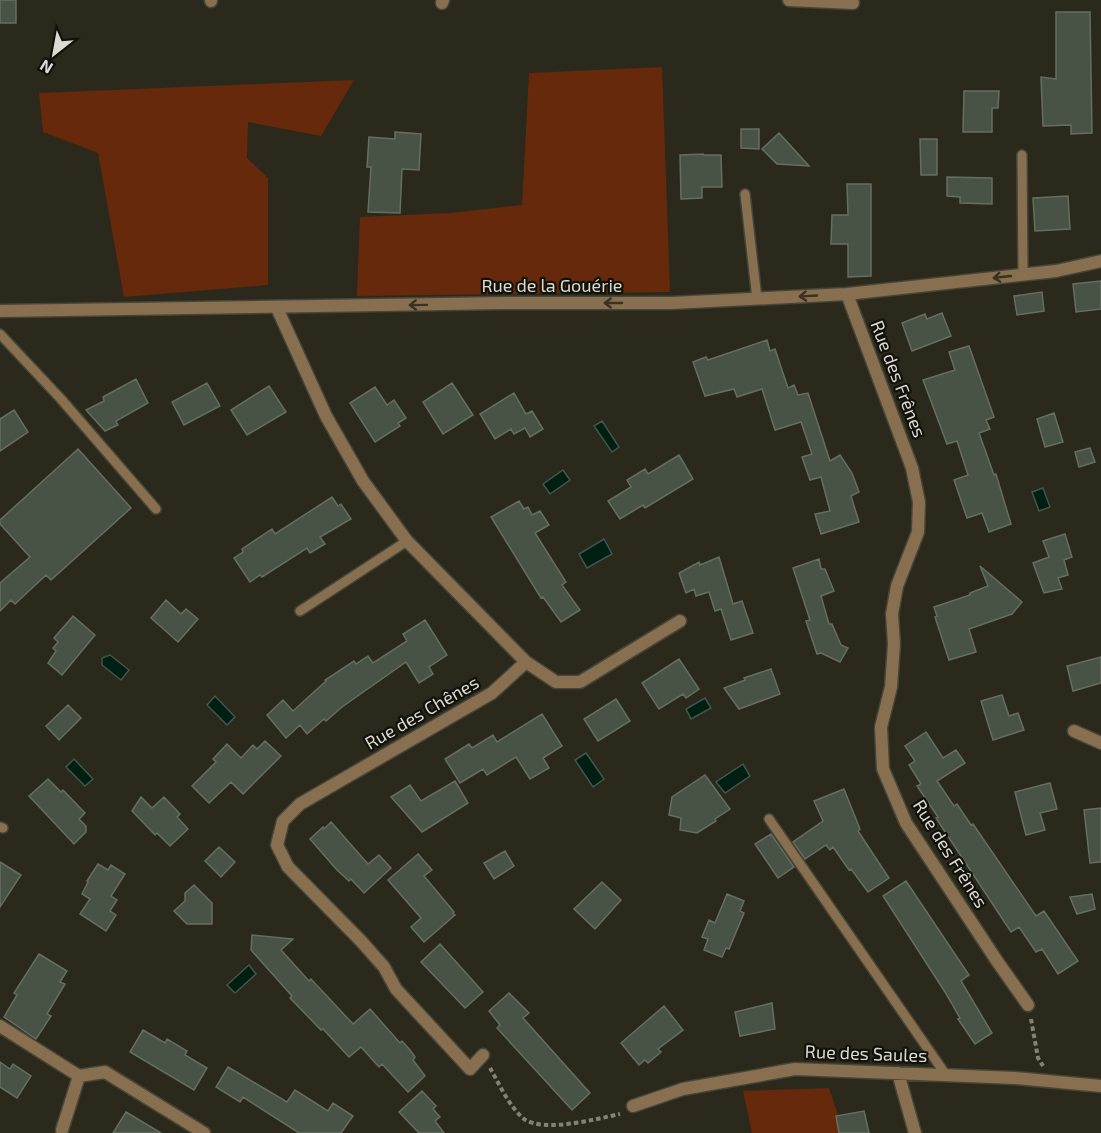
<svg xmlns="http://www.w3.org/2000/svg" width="1101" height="1133" font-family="'Exo 2',sans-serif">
<rect width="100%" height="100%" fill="#2a291b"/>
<!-- green -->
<path fill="#67290b" d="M662,67L670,292L357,296L360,217L450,213L522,205L529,73Z
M354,80L321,136L248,122L247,158L268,178V285L124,297L98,153L43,132L39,93Z
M829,1088L844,1133H752L743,1091Z"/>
<!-- water -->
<path fill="#001f13" stroke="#42574c" stroke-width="1.5" d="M602,421L619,447L612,452L594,426Z
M563,470L570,480L550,494L543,484Z
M1043,488L1050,507L1039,511L1032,492Z
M604,539L612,554L587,568L579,554Z
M110,655L129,670L121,680L102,665V658Z
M215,696L235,717L227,725L207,705Z
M705,698L711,708L691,719L686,709Z
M586,753L604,779L593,787L575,760Z
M74,759L93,779L85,786L66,767Z
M743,764L750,776L725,793L716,782Z
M249,965L256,974L235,993L227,985Z"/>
<!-- building -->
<path fill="#495345" stroke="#656f61" stroke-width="1.5" d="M0,0H16V23H0Z
M1056,12H1090L1092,133L1071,134V125L1043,126L1041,77L1056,79Z
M964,91H999L998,108H992V132H963Z
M741,129H759V149L741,148Z
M395,132L421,134L419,170L402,169L400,213L368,212L371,167H367L369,137L395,139Z
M779,133L809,166L777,164L762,149Z
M920,139H937V175H921Z
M703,154V155H721L722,187H702V198L681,199L680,155Z
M947,177L992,178V204L960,203V197L947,196Z
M847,184H871V276L848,277V244H831L832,215H848Z
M1068,196L1070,229L1035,231L1033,198Z
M1101,281V309L1076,312L1073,284Z
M1042,292L1044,311L1017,315L1014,296Z
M942,313L951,336L912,351L902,323L925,314L927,319Z
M767,340L770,351L775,349L788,388L794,385L798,395L808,393L830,461L840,455L852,473L859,492L851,496L859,522L821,534L815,514L830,511L821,477L810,480L803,460L802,457L812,454L801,422L775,430L762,389L737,397L734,389L705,396L693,362L706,357L708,360Z
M969,346L994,417L986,420L990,429L979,433L994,475L996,474L1011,524L989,532L982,513L967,518L954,480L968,475L957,441L947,444L923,380L955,370L949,352Z
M136,379L148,403L116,421L118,425L105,431L86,410L104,401L103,397Z
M207,383L220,406L184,425L172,402Z
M452,383L473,415L443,434L423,402Z
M269,386L286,412L247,435L231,410Z
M375,387L387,405L394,400L406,418L398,423L400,426L375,442L350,403Z
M514,393L526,414L532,411L543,429L530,437L525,428L514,434L511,429L495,439L480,414Z
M14,410L28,432L0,451V419Z
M1054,413L1063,442L1045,447L1037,419Z
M1090,448L1095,462L1079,467L1075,452Z
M78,449L131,508L51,580L46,575L15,604L11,600L0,611V583L30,557L0,524V520Z
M679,455L693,479L645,508L643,505L620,519L608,501L631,487L627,480L645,469L648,474Z
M332,497L338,506L341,504L351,519L320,537L325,544L310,553L307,548L262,577L260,575L250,582L234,558L243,552L242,549L272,529L275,534Z
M519,501L524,509L528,507L532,515L540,511L549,525L535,533L566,582L562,585L580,610L561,622L543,597L541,598L491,517Z
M1065,534L1072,557L1064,560L1068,575L1058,578L1062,589L1044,593L1033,563L1049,557L1043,541Z
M719,557L733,604L742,601L753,633L731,640L721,609L715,611L709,592L696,596L694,589L686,593L679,573L699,562L700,565Z
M819,559L821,569H825L834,591L821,596L829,624H832L841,645L848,648L840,662L821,653L817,654L806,621L810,620L793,568Z
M980,566L1022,602L1012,614L969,629L976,652L949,660L935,617L937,616L934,607L970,595V593L988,586Z
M166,600L181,614L186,609L198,619L178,642L151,618Z
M73,616L95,635L62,675L48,663L56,651L53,648L58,642L54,638Z
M425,620L447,655L429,667L433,674L419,683L406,662L342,707L326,721L324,719L307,734L300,725L286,738L267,715L283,700L293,711L326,681L325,680L354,661L356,664L368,656L373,663L407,641L403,634Z
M1101,657V683L1073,691L1067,666Z
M679,659L699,689L686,698L683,694L659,709L642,683Z
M771,669L780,694L739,709L724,688L745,680L744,678Z
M1002,695L1009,716L1018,713L1024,730L993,740L981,701Z
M616,699L630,721L598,741L584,719Z
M68,705L81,718L59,740L46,726Z
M542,714L562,746L543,758L549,768L530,779L516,757L487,775L483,769L460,783L445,759L469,744L472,748L493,735L497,742Z
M926,732L943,758L956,750L965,763L937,781L954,806L957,804L971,825L973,824L1036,916L1044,911L1078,961L1058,974L1042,949L1036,952L1019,927L1011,932L936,818L938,817L917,786L921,784L909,765L915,761L905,746Z
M265,741L281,756L243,794L231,782L209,803L192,786L216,762L213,759L227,744L241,758L253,745L257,749Z
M705,775L730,809L715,819L716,821L697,833L680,830L681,818L669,815L672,797Z
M48,779L61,792L63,790L85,813L79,819L86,826V832L74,844L29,796Z
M455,781L468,803L422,832L391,797L410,785L421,801Z
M1050,783L1057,809L1040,813L1045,830L1026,835L1015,792Z
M844,789L860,829L858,831L889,878L868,892L851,869L849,870L833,847L830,850L826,845L805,859L793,842L823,821L814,801Z
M141,797L152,808L164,797L180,814L177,817L188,829L170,846L157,833L155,835L132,811Z
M1101,808V862L1090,863L1084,810Z
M331,822L368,864L379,855L391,868L364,893L351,879L349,881L337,870L310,839L323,827L324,829Z
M771,834L794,867L778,878L755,844Z
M219,847L235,862L221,877L205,861Z
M505,851L514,866L494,879L484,863Z
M418,854L432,870L424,876L454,912L453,913L455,915L424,942L411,927L421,918L388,880Z
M0,862L21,875L0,907Z
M98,864L108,870L111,865L125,874L111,896L117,900L110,911L116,915L106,931L80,914L90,899L82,894L88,882L87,881Z
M906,881L969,975L961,981L992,1033L975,1044L958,1019L960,1018L945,992L883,896Z
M602,882L621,900L595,929L574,909Z
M194,885L212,903V924H187L174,911L185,901V893Z
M727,894L744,901L740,911L744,913L729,949L726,948L722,957L704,950L708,939L702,937L709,920L715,923Z
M1092,894L1095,909L1077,914L1070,897Z
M252,935L293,939L281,950L309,981L311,979L353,1024L370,1009L400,1043L402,1041L410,1050L415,1057L413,1060L425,1076L408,1092L382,1064L379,1067L361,1047L349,1057L323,1029L321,1030L290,998L292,996L251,950Z
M440,944L483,992L465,1008L421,962Z
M39,954L67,971L60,982L65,984L47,1014L51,1016L36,1039L4,1017L17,995L14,993Z
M509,993L529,1013L523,1018L590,1093L572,1110L497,1028L500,1025L489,1011Z
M772,1003L775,1029L740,1036L735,1012Z
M664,1006L683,1030L658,1049L661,1052L648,1063L645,1060L639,1065L621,1043Z
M143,1030L165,1043L167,1039L187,1051L185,1055L207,1068L194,1090L130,1052Z
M0,1062L10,1069L13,1064L31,1076L17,1098L0,1087Z
M228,1067L287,1102L295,1090L328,1111L333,1103L353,1116L341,1133H299L243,1097L240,1102L216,1087Z
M422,1091L436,1106L433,1109L440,1117L435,1121L444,1133H419L399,1112Z
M864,1111L869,1133H839L836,1116Z
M126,1112L161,1133H113Z"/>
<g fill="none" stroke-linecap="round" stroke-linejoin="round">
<!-- lane casing -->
<g stroke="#464538" stroke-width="12">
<path id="lane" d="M1022,155L1023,274
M745,194L757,299
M0,334L61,399L156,509
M300,611L407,541
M769,819L946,1075
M0,827L3,828"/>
</g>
<!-- street casing -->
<g stroke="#464538" stroke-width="15">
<path id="street" d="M211,0V1
M789,0L853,3
M442,3L443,0
M847,294L912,468L919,502L918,532L897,586L892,614L894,644L891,687L881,727L883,769L906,823L997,961L1028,1005
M277,308L326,416L363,481L407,541L526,662L492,693L300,804L283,821L277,845L288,867L361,941L384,967L396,989L470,1069L483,1055
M0,311L505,303H672L847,294L1056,271L1101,261
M526,662L556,682H580L680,621
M1074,731L1101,743
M0,1026L79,1076
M898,1073L915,1133
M633,1106L683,1089L795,1069L1015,1078L1101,1086
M62,1130L79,1076L105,1072L204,1133"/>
</g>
<!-- path -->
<path stroke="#828276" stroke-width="4" stroke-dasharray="4.5 3" stroke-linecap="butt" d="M1031,1019L1038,1058L1043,1066
M490,1068C500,1085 508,1105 524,1119C544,1133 596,1119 620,1114"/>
<!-- lane -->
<use href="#lane" stroke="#876f50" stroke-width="9"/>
<!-- street -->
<use href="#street" stroke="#876f50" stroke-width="12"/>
</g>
<!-- one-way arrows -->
<defs><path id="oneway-shaft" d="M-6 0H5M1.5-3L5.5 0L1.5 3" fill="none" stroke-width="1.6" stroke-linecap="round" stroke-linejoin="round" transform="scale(1.5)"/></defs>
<g stroke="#3b3223">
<use href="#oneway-shaft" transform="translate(1002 277) rotate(174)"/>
<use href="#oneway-shaft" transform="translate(808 296) rotate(177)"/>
<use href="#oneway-shaft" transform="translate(613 303) rotate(180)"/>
<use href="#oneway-shaft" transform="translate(418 305) rotate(179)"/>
</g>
<g text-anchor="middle" stroke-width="4.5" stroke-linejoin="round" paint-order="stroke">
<!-- street labels -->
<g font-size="18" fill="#dbdbd2" stroke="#12110b">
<text x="552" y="292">Rue de la Gouérie</text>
<text transform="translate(898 379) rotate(69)" y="6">Rue des Frênes</text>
<text transform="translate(422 713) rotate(-30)" y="6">Rue des Chênes</text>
<text transform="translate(950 854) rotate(58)" y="6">Rue des Frênes</text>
<text transform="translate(866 1054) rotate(2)" y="6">Rue des Saules</text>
</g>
</g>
<!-- north arrow -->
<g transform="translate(54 54) rotate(211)" stroke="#12110b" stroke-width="4.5" paint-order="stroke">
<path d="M0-4.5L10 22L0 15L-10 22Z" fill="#dbdbd2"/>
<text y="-9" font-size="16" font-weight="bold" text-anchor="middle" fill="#dbdbd2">N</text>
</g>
</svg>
